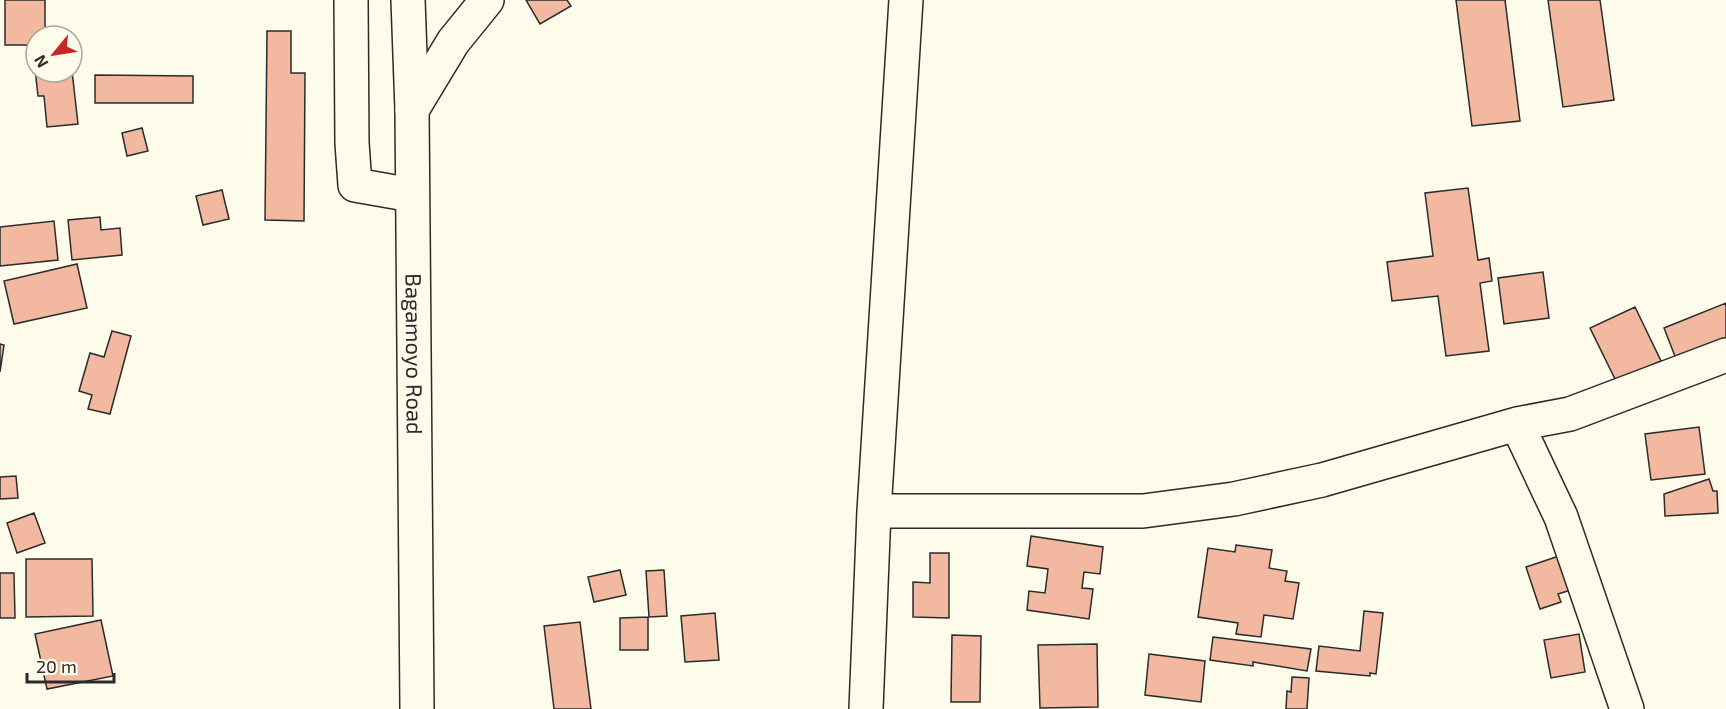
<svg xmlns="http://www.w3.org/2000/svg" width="1726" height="709" font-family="'Exo 2',sans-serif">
<rect width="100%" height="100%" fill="#fdfbea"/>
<!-- building -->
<path fill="#f2b8a0" stroke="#2b2b2b" stroke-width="1.5" d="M5,0H45V36H36V45H5Z
M526,0H567L571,6L540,24Z
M1456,0H1505L1520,121L1472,126Z
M1548,0H1600L1614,100L1563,107Z
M267,31H291V73H305L304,221L265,220Z
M35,69L36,72L72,71L78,124L47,127L44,96H38Z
M95,75L193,76V103H95Z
M142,128L148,151L127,156L122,133Z
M1468,188L1478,260L1489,258L1492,281L1480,283L1489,351L1446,356L1438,296L1392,301L1387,262L1433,256L1425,193Z
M222,190L229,219L203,225L196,196Z
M100,217L101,230L120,228L122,255L72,260L68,220Z
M54,221L58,260L0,266V227Z
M77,264L87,308L14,324L4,281Z
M1543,272L1549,318L1504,324L1498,278Z
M1726,303V344L1678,364L1664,328Z
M1635,307L1661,361L1616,381L1590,328Z
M112,331L131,336L110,414L88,409L92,395L79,391L90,353L104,357Z
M0,344L4,345L0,372Z
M1699,427L1705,474L1651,480L1645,434Z
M16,476L18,498L0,499V477Z
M1709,479L1713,491H1717L1718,513L1665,516L1664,494Z
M34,513L45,543L17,553L7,523Z
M1031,536L1103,547L1100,574L1084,572L1082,588L1093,589L1089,619L1027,610L1029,591L1045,593L1048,569L1027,566Z
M1236,545L1272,550L1269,568L1287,571L1285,581L1299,583L1293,619L1264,615L1261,637L1236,634L1238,623L1198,617L1208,548L1235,552Z
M930,553H949V618L913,617V582L930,583Z
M1562,555L1574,589L1558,594L1561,602L1540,609L1526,567Z
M26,559H92L93,616L26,617Z
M620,570L626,595L594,602L588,577Z
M664,570L667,616L649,617L646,571Z
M0,573H14L15,618H0Z
M1364,611L1383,613L1376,674L1370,673V676L1316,671L1319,646L1360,651Z
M715,613L719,660L685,662L681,616Z
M648,617V650H620V618Z
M101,620L113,676L47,689L35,634Z
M580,622L591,709H554L544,626Z
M1579,634L1585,672L1551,678L1544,640Z
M952,635L981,636L980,702H951Z
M1213,637L1311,649L1307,671L1253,662V666L1210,660Z
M1097,644L1098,707L1040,708L1038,645Z
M1149,654L1205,661L1201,702L1145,695Z
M1292,677L1309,678L1307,709H1286L1287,691L1291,692Z"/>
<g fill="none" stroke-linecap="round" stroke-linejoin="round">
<!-- minor casing -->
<g stroke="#2b2b2b" stroke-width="36">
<path id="minor" d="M351,0L352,143L355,185L412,195
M412,110L453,42L487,0
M1517,424L1561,517L1627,709
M874,511H1143L1234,499L1322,480L1517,424L1570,414L1726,355
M866,709L874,511L906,0"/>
</g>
<!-- highway casing -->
<g stroke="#2b2b2b" stroke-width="36">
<g id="highway">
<path id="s1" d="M408,0L412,110L417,709"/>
</g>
</g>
<!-- minor -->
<use href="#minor" stroke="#fdfbea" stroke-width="33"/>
<!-- highway -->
<use href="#highway" stroke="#fdfbea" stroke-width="33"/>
</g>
<g text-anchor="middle" stroke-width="4.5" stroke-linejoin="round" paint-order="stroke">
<!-- street labels -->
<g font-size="22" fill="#2b2b2b" stroke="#fdfbea">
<text dy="8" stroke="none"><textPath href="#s1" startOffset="354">Bagamoyo Road</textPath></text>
</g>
</g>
<!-- north arrow -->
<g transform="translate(54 54) rotate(240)"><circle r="28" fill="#fdfbea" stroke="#a9a89e" stroke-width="1.5"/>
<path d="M0-4.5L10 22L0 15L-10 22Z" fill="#c62828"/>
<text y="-9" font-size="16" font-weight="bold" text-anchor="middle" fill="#2b2b2b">N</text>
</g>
<!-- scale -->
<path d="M27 673v9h87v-9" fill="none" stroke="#2b2b2b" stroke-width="3"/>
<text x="36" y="673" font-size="18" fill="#2b2b2b" stroke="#fdfbea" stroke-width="4.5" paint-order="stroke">20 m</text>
</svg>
